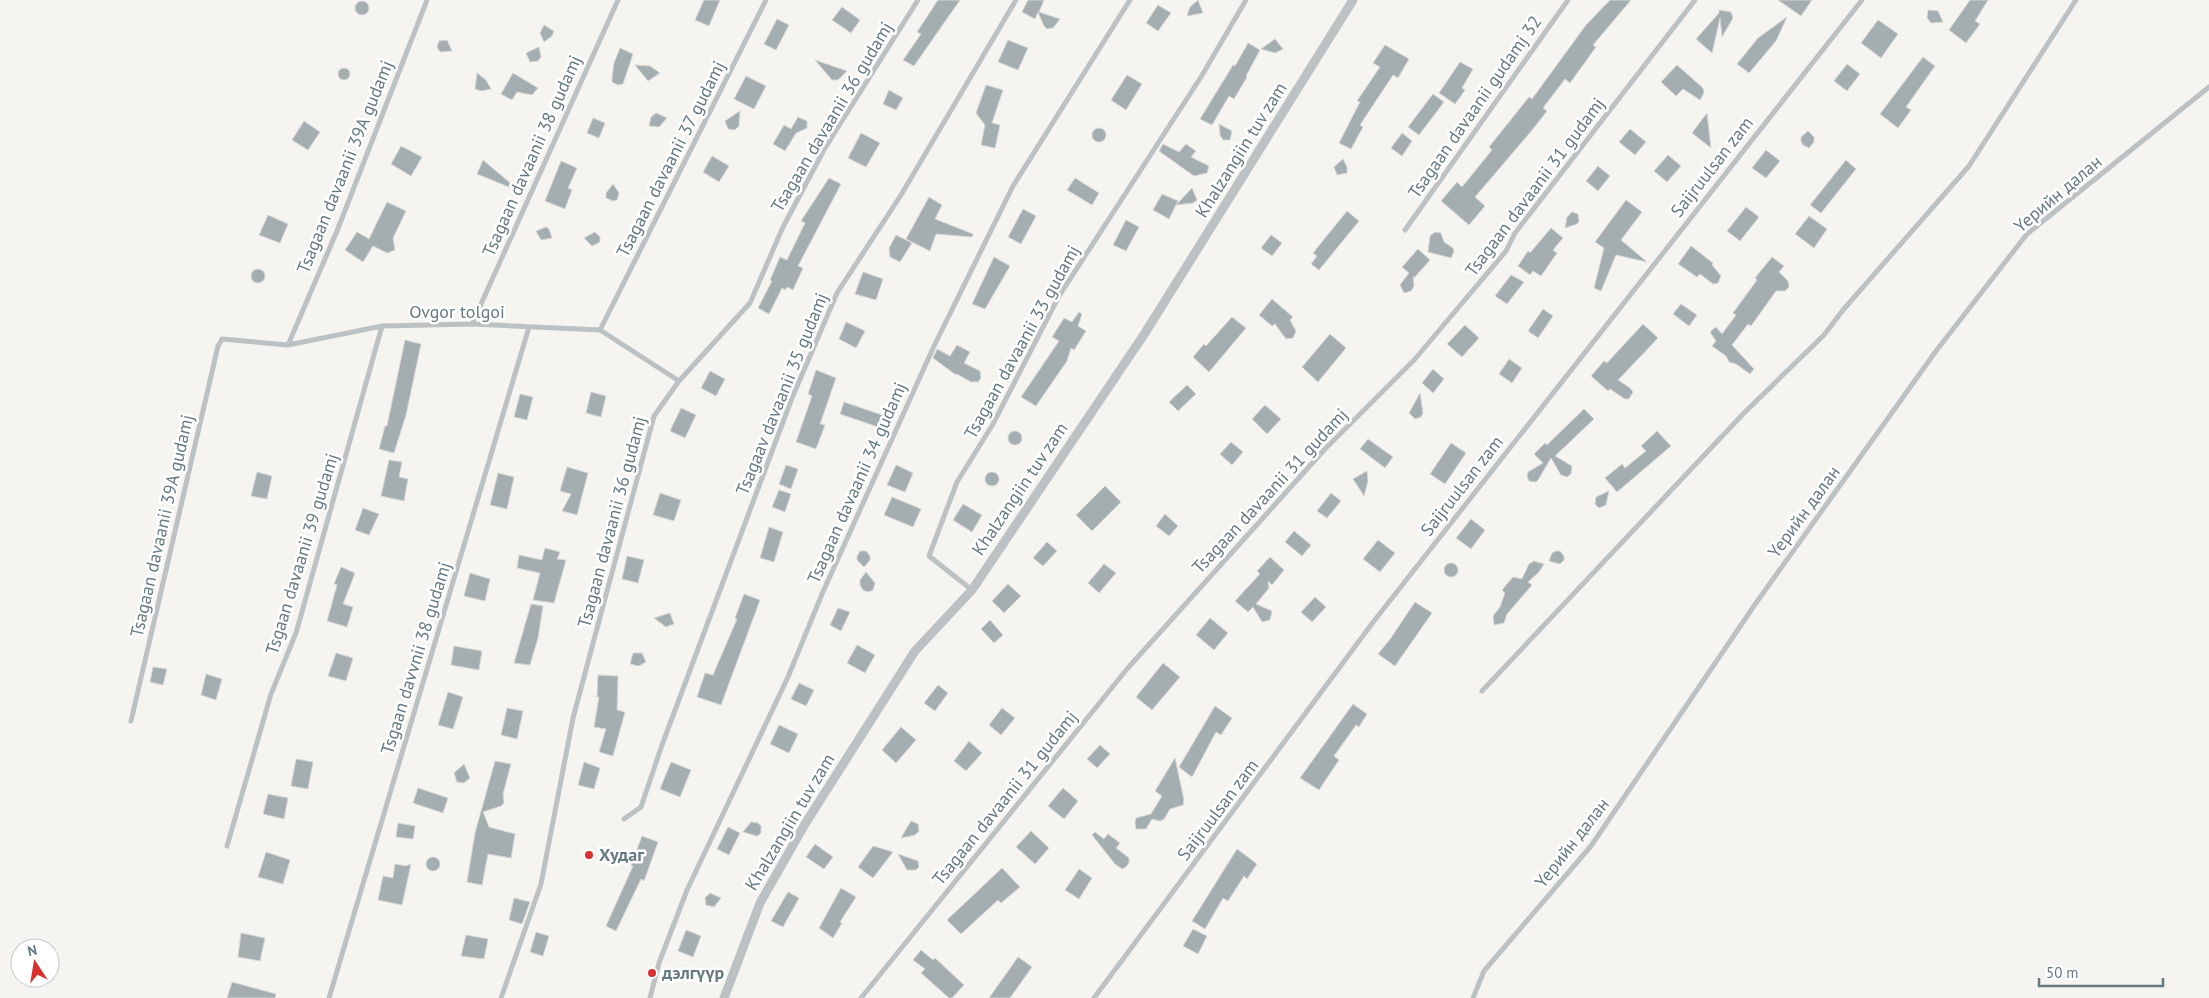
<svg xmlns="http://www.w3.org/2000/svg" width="2209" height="998" font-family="'PT Sans',sans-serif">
<rect width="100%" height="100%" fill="#f5f4f1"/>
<!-- building -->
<path fill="#a4aeb1" stroke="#d6d6d4" d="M704,0H720L709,26L695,20Z
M938,0H960L914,66L903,60L921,34L917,32Z
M1028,0H1044L1039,12L1060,19L1053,28L1047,29L1044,26L1038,12L1035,19L1022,12Z
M1198,0L1203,13L1187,16L1190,7Z
M1610,0H1631L1593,45L1596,47L1570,83L1565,79L1543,108L1547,111L1533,129L1475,197L1485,206L1469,225L1441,201L1457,182L1462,187L1492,150L1489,147L1529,97L1532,99L1586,25Z
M1778,0H1812L1801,16Z
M1970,0H1988L1975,21L1980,24L1966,43L1949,30Z
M355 8a7 7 0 1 1 14 0a7 7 0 1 1-14 0Z
M1158,5L1171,13L1158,31L1146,23Z
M842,7L860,20L851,33L832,20Z
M1719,10L1731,12L1733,18L1722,37L1720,18L1712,53L1696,39L1719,13Z
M1928,10L1938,11L1943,22L1931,23L1927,18Z
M1787,17L1776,41L1749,73L1737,64L1758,38Z
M777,19L789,25L776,50L764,44Z
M1878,20L1898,34L1881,58L1861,43Z
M544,25L554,31L552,36L544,42L540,33Z
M1275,39L1283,49L1275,53L1261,49Z
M447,40L452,51L440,52L437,47L439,41Z
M1008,40L1028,48L1018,70L998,62Z
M1248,43L1260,50L1246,76L1247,77L1234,99L1229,96L1212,125L1200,119L1233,65L1235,66Z
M1385,45L1409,59L1398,78L1393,75L1360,125L1363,127L1351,149L1339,143L1360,102L1357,101L1380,67L1373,63Z
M539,47L541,57L538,61L530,62L526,53Z
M620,48L633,54L623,84L618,85L612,82V78L614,63Z
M1923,57L1935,66L1906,107L1911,110L1898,128L1880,114Z
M815,60L847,71L838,80H832Z
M1460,62L1473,69L1462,88L1465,90L1455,104L1439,93Z
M1847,64L1860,74L1847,91L1834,81Z
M635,65L650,66L660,73L648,81Z
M1677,65L1703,88L1704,93L1700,100L1683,89L1676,96L1661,82Z
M338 74a6 6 0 1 1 12 0a6 6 0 1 1-12 0Z
M477,73L486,80L491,89L481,91L475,89Z
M513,73L538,88L532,95L517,92L512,100L501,94Z
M1127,75L1142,84L1126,110L1111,100Z
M746,76L766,86L754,109L734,99Z
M986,85L1003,90L992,123L1000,125L995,148L981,145L985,125L976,113Z
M889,90L903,98L896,110L883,104Z
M1433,94L1444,102L1419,135L1408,127Z
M740,111L739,126L735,130L728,129L725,121Z
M656,113L667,118L659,127L649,126L651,117Z
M1707,113L1711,148L1692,133Z
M798,117L807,121V128L796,133L785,151L773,144L784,125L791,129Z
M593,118L605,123L599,138L587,133Z
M304,121L320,132L308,150L292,140Z
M1219,124L1232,131L1230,140H1223L1220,135Z
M1092 135a7 7 0 1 1 14 0a7 7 0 1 1-14 0Z
M1630,129L1646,142L1635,155L1619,142Z
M1808,131L1814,137V142L1809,148L1803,145L1801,141V137Z
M861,133L880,143L866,167L848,158Z
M1402,133L1412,141L1402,156L1391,148Z
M1163,144L1179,152L1186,144L1196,151L1191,157L1209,166L1207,173L1194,176L1159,151Z
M401,146L422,157L411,176L391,164Z
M1766,150L1780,161L1766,178L1752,168Z
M1668,155L1681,166L1667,182L1654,171Z
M712,156L729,166L719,182L703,172Z
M1343,159L1347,167V173L1337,175L1334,167Z
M483,160L515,187L514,189L477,174Z
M1846,160L1856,169L1821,213L1810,205Z
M561,161L577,168L568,188L572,190L565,209L545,201Z
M1598,166L1610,176L1598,191L1586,181Z
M829,178L841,184L798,266L803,268L793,290L787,287L785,290L782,288L769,314L758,308L772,281L770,280L780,257L787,260L805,223L801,221Z
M1075,178L1099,193L1092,205L1067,190Z
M613,184L619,193L617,200L613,201L606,198V193Z
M1192,188L1197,200L1193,203L1176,205Z
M1162,194L1178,201L1169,219L1153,210Z
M929,197L942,205L935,219L973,234L972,237L936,234L930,251L906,239Z
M1626,200L1642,212L1621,240L1647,262L1616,255L1601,291L1594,288L1604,248L1595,242Z
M387,202L406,211L393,238L395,250L387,253L373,246L363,262L345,250L357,232L369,239Z
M1746,207L1759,217L1740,241L1727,231Z
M1023,209L1036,216L1021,244L1008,237Z
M1347,211L1359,221L1319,270L1311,264L1317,256L1313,253Z
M1572,212L1578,214L1579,221L1577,224L1565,228L1567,217Z
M268,215L288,224L280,243L259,235Z
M1809,216L1827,229L1814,248L1795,234Z
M1126,220L1139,227L1126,251L1113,245Z
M546,227L549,229L552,238L541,240L536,231Z
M1551,228L1563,238L1553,250L1557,253L1541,276L1533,271L1530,275L1518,266L1528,251L1530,253Z
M595,232L600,237V242L592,246L584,238Z
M1435,232L1441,233L1444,242L1453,248L1454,251L1451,258L1428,252L1430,236Z
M896,235L912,243L900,262L890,257L889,248Z
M1271,235L1282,243L1272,256L1261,248Z
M1691,246L1713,263L1712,265L1721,276L1718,283L1713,284L1700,274L1697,277L1678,264Z
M1418,249L1430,260L1414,278L1413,276L1414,286L1411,291L1404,293L1400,285L1409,273L1402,267Z
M994,257L1010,266L985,309L972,304Z
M1772,257L1784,266L1779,272L1788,281L1789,287L1785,291H1776L1751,326L1748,324L1732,345L1754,369L1750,374L1736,364L1729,362L1726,356L1712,346L1716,341L1710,332L1716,327L1722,334L1736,315L1733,313L1757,280L1755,278Z
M251 276a7 7 0 1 1 14 0a7 7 0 1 1-14 0Z
M863,272L883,279L876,300L855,294Z
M1511,275L1524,282L1507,304L1495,296Z
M1272,299L1293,317L1290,320L1296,331L1293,338L1286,339L1275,324L1272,326L1259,315Z
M1681,304L1697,315L1689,326L1673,314Z
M1543,309L1553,316L1538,338L1528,331Z
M1079,312L1082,314L1078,326L1086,331L1074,350L1071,348L1067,361L1036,406L1021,397L1059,341L1052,337L1064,318L1072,322Z
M1232,317L1246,328L1209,372L1193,357L1204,344L1206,346Z
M846,322L865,331L856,348L839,339Z
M1643,324L1658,338L1618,380L1630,388L1633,392L1629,399H1625L1610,389L1608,391L1591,376L1604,361L1607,363Z
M1465,325L1479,338L1462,357L1447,344Z
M1330,334L1346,348L1318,382L1302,367Z
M405,340L421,344L406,415L394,453L379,449L385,426H387Z
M957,345L970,352L964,363L980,371L981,378L978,382H971L957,374L956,375L933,358L937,349L950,356Z
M1509,359L1522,368L1512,383L1499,374Z
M1433,369L1444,379L1433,393L1422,383Z
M816,370L836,378L820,424L825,425L816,449L796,442L812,396L808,394Z
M710,371L725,379L716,396L701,388Z
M1187,385L1196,394L1178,411L1169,402Z
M591,392L606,396L601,417L586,413Z
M1420,393L1423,413L1421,417L1415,419L1409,413Z
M520,394L533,397L527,420L514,417Z
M844,402L882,415L878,427L840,414Z
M1265,405L1281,419L1267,434L1252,419Z
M681,408L696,415L685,438L670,431Z
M1584,409L1594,419L1555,456L1572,466L1571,474L1567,477L1561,475L1551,458L1538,480L1536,482L1529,481L1527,476L1528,472L1543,463L1534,454L1545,443L1547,445Z
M1657,431L1671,446L1617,492L1605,478L1622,464L1625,468L1646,451L1641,446Z
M1008 438a7 7 0 1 1 14 0a7 7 0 1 1-14 0Z
M1368,439L1393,457L1385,468L1360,449Z
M1231,442L1243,452L1232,465L1220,454Z
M1451,443L1466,453L1445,484L1430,474Z
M389,460L402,462L399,477L408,479L404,501L381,496Z
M786,465L798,469L791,489L779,484Z
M896,465L913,473L905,492L887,485Z
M567,467L588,473L577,515L562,511L571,494L560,491Z
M1367,471L1368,481L1364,496L1353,479Z
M257,472L272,476L267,499L251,496Z
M985 479a7 7 0 1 1 14 0a7 7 0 1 1-14 0Z
M498,473L514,477L507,509L490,505Z
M1105,486L1121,502L1092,531L1076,515Z
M779,490L791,494L785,512L772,507Z
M1609,491L1606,505L1599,508L1595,504L1596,497Z
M660,493L681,500L674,521L653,515Z
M1331,493L1341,501L1327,518L1317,511Z
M892,497L921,509L913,527L884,515Z
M963,504L982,515L972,532L953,520Z
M363,508L379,514L369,535L355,530Z
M1165,514L1178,526L1169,536L1156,526Z
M1471,519L1485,530L1471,549L1456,538Z
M769,527L783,532L774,562L760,558Z
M1294,531L1311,545L1302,556L1285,542Z
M1378,540L1395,553L1380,572L1363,559Z
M1047,542L1057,551L1043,566L1033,558Z
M545,548L560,552L557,559L566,560L554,603L533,600L540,573L517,568L519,555L542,560Z
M860,551H866L870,556V560L864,567L857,560V556Z
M1556,551H1560L1564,556V560L1560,564L1549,561L1552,553Z
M627,556L644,560L638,583L622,579Z
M1270,557L1284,570L1272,585L1268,581L1269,588L1256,604L1272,611L1270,620L1262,622L1253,607L1248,612L1235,601L1260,574L1257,571Z
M1534,561L1544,564L1539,572L1528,582L1532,585L1507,614L1504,623L1494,625L1493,616L1500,607L1505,593L1502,590L1513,577L1522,579L1529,564Z
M1444 570a7 7 0 1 1 14 0a7 7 0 1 1-14 0Z
M1104,564L1116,573L1099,593L1088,583Z
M341,567L355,573L343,604L353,607L347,627L327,621L337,585L334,584Z
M866,572L875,583L873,590L868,592L863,590L860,585V580Z
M470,573L490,579L485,601L464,596Z
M1008,584L1021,596L1004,613L992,601Z
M744,594L760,600L721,705L697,697L705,673L713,675L737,619L735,618Z
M1315,597L1326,607L1312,622L1301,612Z
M1415,602L1432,613L1395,666L1378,654L1391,638Z
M531,604L543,606L538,638L530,665L514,663Z
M838,608L850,612L841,631L830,625Z
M670,613L674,624L666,627L654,618Z
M1210,618L1228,633L1214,650L1196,635Z
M990,620L1003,635L994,643L981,629Z
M857,645L875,655L865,673L847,663Z
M454,646L482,651L479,670L451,665Z
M336,653L353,658L346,681L328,676Z
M633,653H642L646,662L639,666L630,664Z
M1163,663L1180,677L1152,710L1136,697Z
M153,667L167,669L163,685L150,682Z
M206,674L222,679L216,700L201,695Z
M598,675L618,676L617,710L625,712L613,756L599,752L606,729L594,727L599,697H597Z
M799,683L814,690L806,706L791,699Z
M938,685L948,693L935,711L924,703Z
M448,692L463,697L453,729L438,725Z
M1353,704L1367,714L1359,727L1356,725L1334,756L1339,760L1319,790L1300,778Z
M1215,706L1232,718L1221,735L1216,732L1192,777L1179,767Z
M507,708L523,711L517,739L501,735Z
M1002,708L1015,718L1001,735L989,725Z
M779,725L798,734L789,753L770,744Z
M901,727L916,740L896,763L882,750Z
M969,741L982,753L966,771L954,761Z
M1100,745L1110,754L1097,768L1087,759Z
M1175,758L1184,800L1183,805L1170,809L1164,819L1160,821L1152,819L1146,829H1136L1135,822L1136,818L1151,814L1162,796L1155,791Z
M296,759L313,762L308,789L291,786Z
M495,761L511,764L503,794L504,803L501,806L483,812L489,827L515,834L511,858L488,854L482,885L467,882L475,833Z
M584,762L600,768L594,789L578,785Z
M671,762L691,770L680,797L660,789Z
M464,764L470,778L464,783L457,782L454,773Z
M418,788L448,798L443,813L413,803Z
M1063,788L1078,801L1064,819L1048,806Z
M268,794L288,798L284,819L263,814Z
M911,821L918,824L919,831L915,835L901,838Z
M751,822L758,823L761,826V833L757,836L743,832Z
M398,823L415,826L413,839L396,837Z
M728,827L740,833L729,855L717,849Z
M1031,831L1049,848L1035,864L1016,847Z
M1095,832L1104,839L1108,834L1120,843L1116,848L1129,858V863L1126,867L1122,869L1115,864L1092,835Z
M642,836L658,842L644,881L641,879L616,931L606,926L633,866L631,865Z
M815,844L833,857L824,869L806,857Z
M873,846L893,852L873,878L858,867Z
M1237,849L1257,864L1247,879L1244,876L1228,901L1223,898L1205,929L1192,921Z
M266,852L290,860L283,884L258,877Z
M898,854L918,861L919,867L916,870H907Z
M426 864a7 7 0 1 1 14 0a7 7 0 1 1-14 0Z
M395,864L406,866L411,864L402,905L378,900L383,876L393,878Z
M1002,868L1020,887L1001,903L998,900L961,934L947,920Z
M1079,869L1092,878L1079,899L1065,890Z
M841,888L856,897L840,922L842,923L833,938L819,928Z
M788,892L799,898L783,927L771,921Z
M710,893L721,898L714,907L706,905L705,898Z
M514,898L530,902L522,924L509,920Z
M1193,929L1207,936L1198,954L1183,946Z
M686,930L701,936L693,957L678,951Z
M536,932L549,936L543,956L530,952Z
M241,933L265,938L260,961L238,957Z
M466,935L488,939L484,959L461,956Z
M921,950L933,960L935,958L964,985L952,998H949L921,973L925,969L913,960Z
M1018,957L1032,967L1010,998H989Z
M232,982L276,994L275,998H227Z"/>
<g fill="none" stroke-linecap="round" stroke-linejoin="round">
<!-- minor -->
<path stroke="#bcc1c3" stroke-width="5" d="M1405,230L1568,0
M472,324L618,0
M600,330L766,0
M288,345L337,231L427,0
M972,590L929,556L957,482L993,424L1059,296L1201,77L1246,0
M1482,691L1743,414L1824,335L1843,310L1969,166L2076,0
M131,721L218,346L222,339L288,345L382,326L472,324L600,330L679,381
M624,819L641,807L662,745L792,398L837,293L901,195L1016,0
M227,846L271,694L296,633L382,326
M329,998L529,327
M501,998L541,884L573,718L654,416L679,381L750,303L783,227L825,148L918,0
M650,998L659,963L687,890L788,677L822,594L934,346L1013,186L1130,0
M861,998L1127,669L1325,449L1415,359L1506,251L1515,233L1695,0
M1094,998L1374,621L1862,0
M1473,998L1484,971L1591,846L1756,603L1936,351L2027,234L2209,87"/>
<!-- tertiary -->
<path stroke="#bcc1c3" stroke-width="9" d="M724,998L760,903L805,824L915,651L972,590L1145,333L1353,0"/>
</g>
<!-- markers -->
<g fill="#d8312e" stroke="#fff" stroke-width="2">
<circle cx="589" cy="855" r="5"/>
<circle cx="652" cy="973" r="5"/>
</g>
<g text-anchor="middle" stroke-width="5" stroke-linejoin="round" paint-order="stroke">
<!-- street labels -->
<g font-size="18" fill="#667a81" stroke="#fff">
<text transform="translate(1475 107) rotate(-55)" y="6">Tsagaan davaanii gudamj 32</text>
<text transform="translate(832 117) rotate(-59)" y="6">Tsagaan davaanii 36 gudamj</text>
<text transform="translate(1241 150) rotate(-58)" y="6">Khalzangiin tuv zam</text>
<text transform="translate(532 156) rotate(-66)" y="6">Tsagaan davaanii 38 gudamj</text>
<text transform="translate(671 159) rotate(-63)" y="6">Tsagaan davaanii 37 gudamj</text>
<text transform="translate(345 167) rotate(-68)" y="6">Tsagaan davaanii 39A gudamj</text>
<text transform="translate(1712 167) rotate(-52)" y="6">Saijruulsan zam</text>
<text transform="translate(1535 187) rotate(-53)" y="6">Tsagaan davaanii 31 gudamj</text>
<text transform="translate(2058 194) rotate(-40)" y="6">Үерийн далан</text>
<text x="457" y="318">Ovgor tolgoi</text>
<text transform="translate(1022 342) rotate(-61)" y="6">Tsagaan davaanii 33 gudamj</text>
<text transform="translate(782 394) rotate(-68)" y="6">Tsagaav davaanii 35 gudamj</text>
<text transform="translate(857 483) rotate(-66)" y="6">Tsagaan davaanii 34 gudamj</text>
<text transform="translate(1462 486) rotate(-52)" y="6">Saijruulsan zam</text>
<text transform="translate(1020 489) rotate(-56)" y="6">Khalzangiin tuv zam</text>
<text transform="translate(1270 491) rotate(-47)" y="6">Tsagaan davaanii 31 gudamj</text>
<text transform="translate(1804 512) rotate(-54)" y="6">Үерийн далан</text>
<text transform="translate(612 522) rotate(-75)" y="6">Tsagaan davaanii 36 gudamj</text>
<text transform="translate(162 526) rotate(-77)" y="6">Tsagaan davaanii 39A gudamj</text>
<text transform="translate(302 554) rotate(-73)" y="6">Tsgaan davaanii 39 gudamj</text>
<text transform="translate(416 658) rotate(-73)" y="6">Tsgaan davvnii 38 gudamj</text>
<text transform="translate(1005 798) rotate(-51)" y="6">Tsagaan davaanii 31 gudamj</text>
<text transform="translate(1218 810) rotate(-53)" y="6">Saijruulsan zam</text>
<text transform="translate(790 822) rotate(-59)" y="6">Khalzangiin tuv zam</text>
<text transform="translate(1572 843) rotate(-52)" y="6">Үерийн далан</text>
</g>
<!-- poi labels -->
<g font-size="18" font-weight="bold" fill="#667a81" stroke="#fff" text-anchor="start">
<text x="599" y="861">Худаг</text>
<text x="662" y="979">дэлгүүр</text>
</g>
</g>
<!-- north arrow -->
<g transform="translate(35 963) rotate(348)"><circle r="24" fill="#ffffff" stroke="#c2cacd"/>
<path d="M0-4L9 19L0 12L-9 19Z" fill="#d8312e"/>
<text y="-8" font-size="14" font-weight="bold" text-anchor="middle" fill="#667a81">N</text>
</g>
<!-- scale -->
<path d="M2039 978v8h124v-8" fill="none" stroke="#667a81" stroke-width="2.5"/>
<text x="2046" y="978" font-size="15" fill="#667a81" stroke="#ffffff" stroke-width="4" paint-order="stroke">50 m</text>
</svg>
